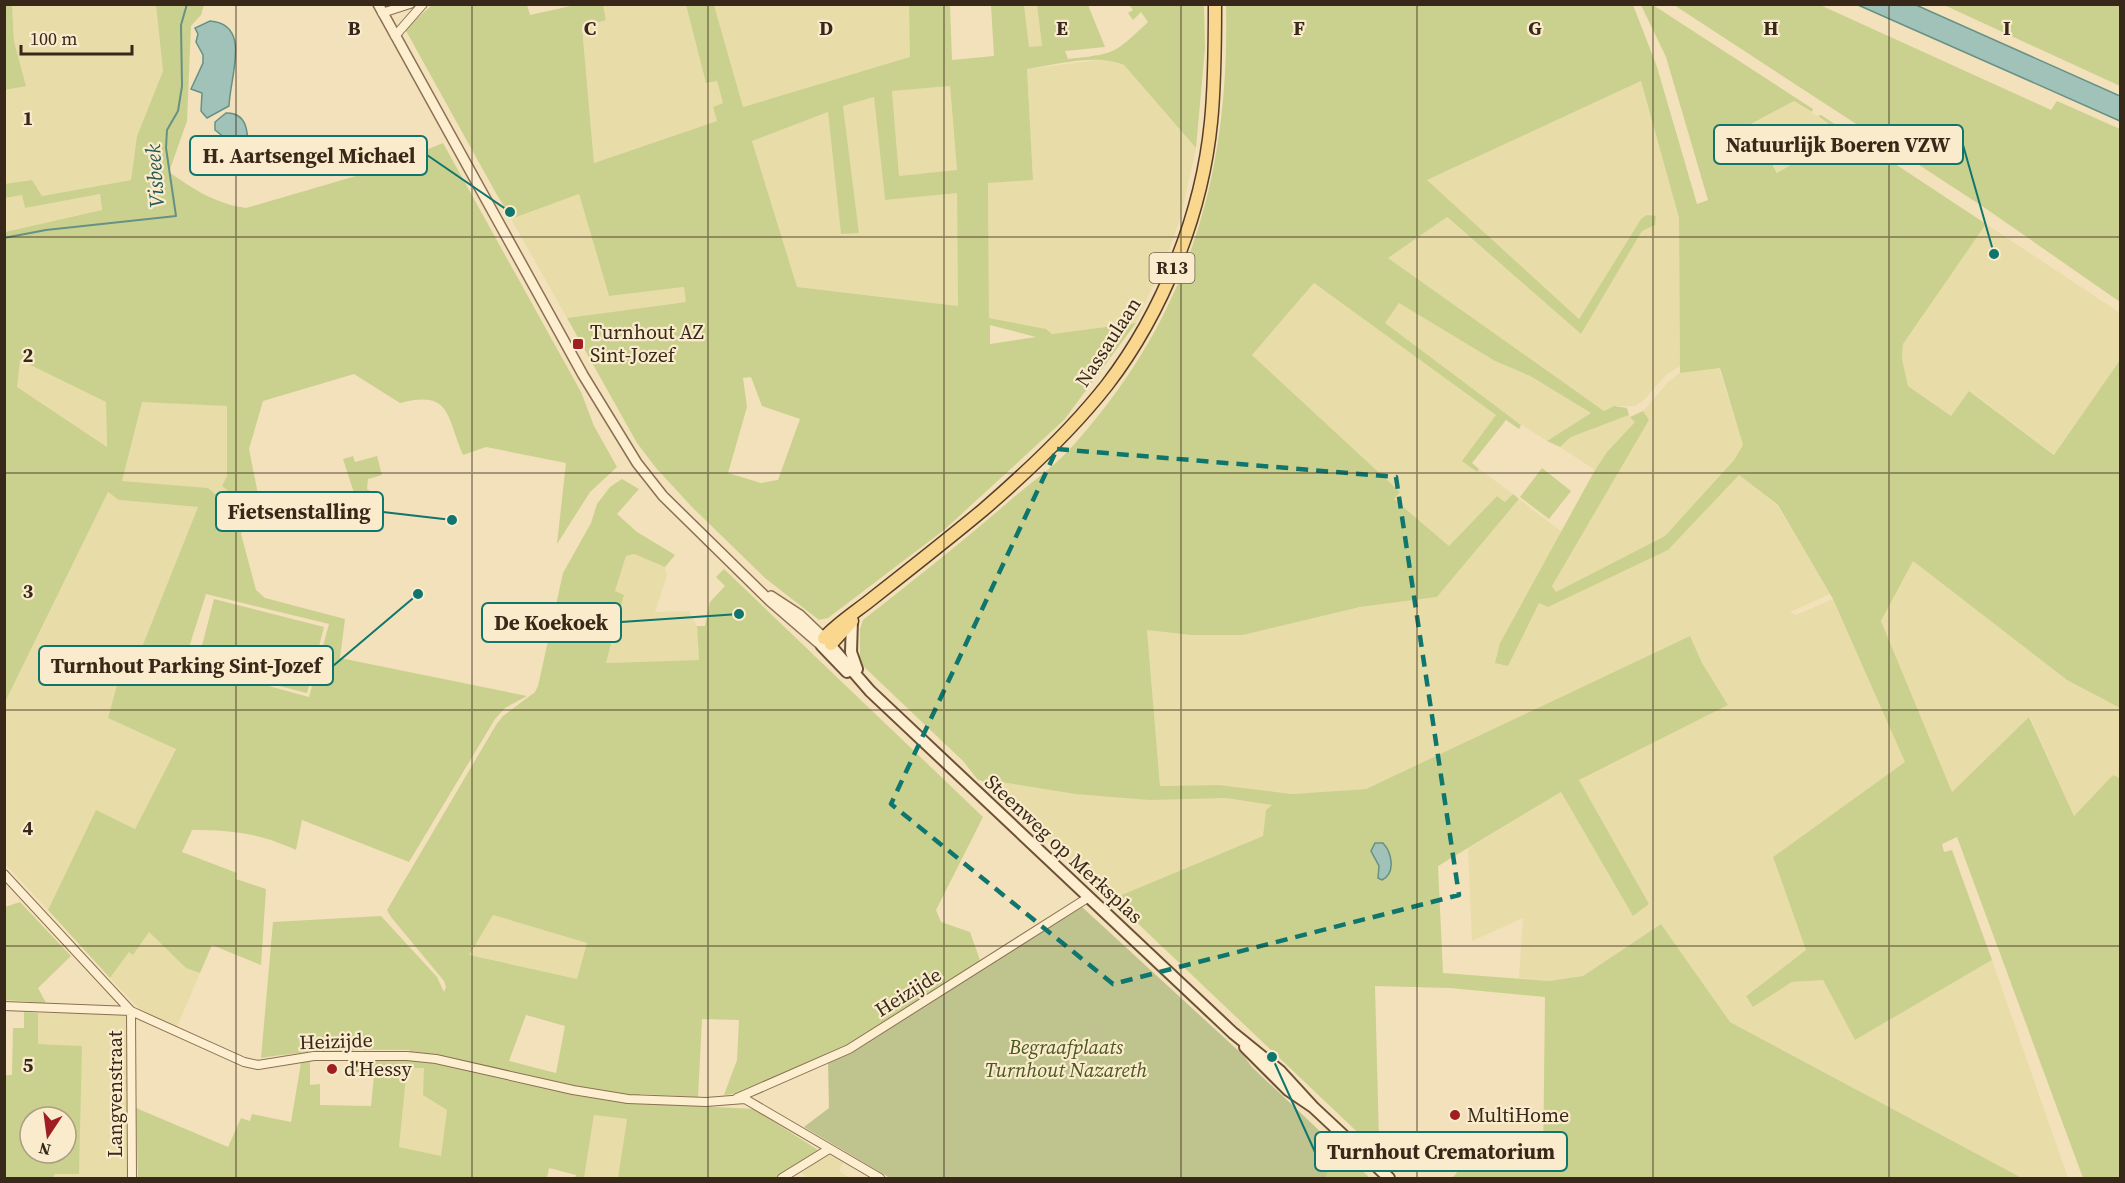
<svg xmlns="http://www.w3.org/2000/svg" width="2125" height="1183" font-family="'Source Serif 4',serif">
<rect width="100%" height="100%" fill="#f2e1bb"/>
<!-- farmland -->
<path fill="#e8dda8" d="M12,5H156L163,71L137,136L131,180L42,196L32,180L5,184V91L26,85L14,41Z
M603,5H686L706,83L717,81L723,103L713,107L717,121L594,163L582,26L606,20Z
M714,5H909L911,57L743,107Z
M1024,5H1037L1042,47H1029Z
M1098,60H1112L1124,65L1196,148L1181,216L1166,258L1136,323L1052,334L1046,329L989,318L988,183L1033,180L1027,69Z
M1641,81L1679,218L1680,366L1666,375L1644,400L1635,406H1614L1604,411L1388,258L1446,217L1581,334L1642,230L1655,225L1641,219L1579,319L1427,180Z
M950,86L957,171L899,176L892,91Z
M874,97L885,200L957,192L958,306L797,287L752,141L828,112L841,234L859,232L843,106Z
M1794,101L1844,134L1778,173L1751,125Z
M100,194L102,210L5,232V198L22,195L25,208Z
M579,194L609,296L685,287L686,302L567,318L511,219Z
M1986,224L2120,313V360L2055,455L1970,391L1951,416L1908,386L1902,359L1903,344Z
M1314,283L1497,415L1463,461L1477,472L1479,469L1513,494L1506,502L1497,496L1449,546L1394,499L1400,492L1252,355Z
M1399,303L1495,361L1529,376L1591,413L1547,441L1500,411L1384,323Z
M20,360L106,402L107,448L16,387Z
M1719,368L1743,445L1734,460L1665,536L1556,592L1552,586L1649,420L1643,411L1669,381L1680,373Z
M142,402L228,405L227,476L222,486L234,495L225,502L121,481Z
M1629,415L1636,422L1607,452L1595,470L1560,447L1571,437Z
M1739,475L1778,506L1830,594L1790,612L1796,615L1833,599L1906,762L1773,857L1807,950L1746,995L1753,1007L1792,982L1823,980L1855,1040L1992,960L2068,1178H2022L1730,1022L1661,924L1583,976L1549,981L1519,978L1523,918L1472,941L1468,849L1561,792L1633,915L1649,904L1579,780L1728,705L1702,663L1690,636L1366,789L1292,794L1219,785L1160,786L1147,630L1190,635H1243L1360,607L1437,597L1519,499L1562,532L1500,643L1539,603L1668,550Z
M108,491L119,500L198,507L140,652L127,648L108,718L176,748L135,829L96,811L48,910L5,864L4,702Z
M634,554L665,567L667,575L655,612L689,611L697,626L699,660L606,663L624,596L615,591L626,556Z
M1913,561L2067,680L2120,708V778L2113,775L2074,816L2030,717L1952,792L1881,621Z
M1001,782L1075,794L1226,798L1273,805L1266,810L1263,836L1112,899L997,794Z
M493,915L588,943L577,980L468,955Z
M149,932L186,968L200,973L176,1029L141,1011L110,978L129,952L133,954Z
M38,1013L129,1014V1178H54V1174L79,1173L81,1046L38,1044Z
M407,1068H424L447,1110L441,1156L399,1147Z
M594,1115L627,1119L618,1178H584Z
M828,1154L843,1163L839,1171L849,1178H809L801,1173Z"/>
<!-- green -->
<path fill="#cad18e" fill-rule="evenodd" d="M4,5H12L14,41L26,86L5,90Z
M156,5H204L201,15L191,26L187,121L169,172C193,189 216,204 246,208L380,169L443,143L581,392L594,426L617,467L590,492L557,544L566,463L486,447L463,455C446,415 451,390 400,403L354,374L263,401L249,449L258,494L241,534L256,590L265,598L345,619L340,658L527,696L505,708L495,719L409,862L302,820L296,850C259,833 232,830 192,830L182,852L237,873L236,879L266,889L261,965L212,945L200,973L186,968L149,932L133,955L129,952L110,978L48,910L96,810L135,829L176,749L108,718L127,648L140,652L198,507L119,500L108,492L5,702V232L102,210L100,194L25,208L22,195L5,198L4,184L32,180L42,196L131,180L137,136L163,71ZM20,360L106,402L107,447L17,387ZM142,402L227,406V476L222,486L234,496L225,502L208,488L122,481ZM206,594L329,624L309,697L184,663Z
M432,5H527L530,15L575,5H603L606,20L582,27L594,163L717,121L713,107L723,103L717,81L706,83L686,5H714L743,107L910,57L909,5H950L952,60L994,56L991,5H1024L1029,47L1042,46L1037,5H1088L1105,47L1065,51L1068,59C1115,54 1114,54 1148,22L1141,12L1133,20L1128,13L1133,10L1129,5H1204L1205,48L1196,148L1124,65C1096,53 1056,65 1027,69L1033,180L988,183L989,318L1046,329L1052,334L1136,323L1064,420L944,530L828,618L819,620L765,578L692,507L656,468L637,443L567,318L686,302L684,287L609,296L579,194L511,219L509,215L514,212L511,209L507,211L497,195L405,29ZM950,86L957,170L899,176L892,91ZM874,97L885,200L957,193L958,306L797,287L752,141L828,112L841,234L859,233L843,106ZM990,325L1036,337L990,344ZM751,377L762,406L800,419L778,480L761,483L728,473L747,407L743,378Z
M1226,5H1633L1657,67L1697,204L1708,200L1666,57L1641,5H1653L1813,109L1812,112L1794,101L1751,124L1777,173L1843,134L1818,116L1821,115L1986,224L1903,344L1902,359L1908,386L1951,416L1969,391L2054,455L2120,360V708L2067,680L1913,561L1881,621L1952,792L2029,717L2074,816L2113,775L2120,778V1178H2083L1957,837L1942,844L1944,852L1952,850L1992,960L1855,1040L1823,980L1792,982L1753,1007L1746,996L1806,950L1773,857L1905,762L1833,599L1778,505L1739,475L1668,550L1548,607L1539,603L1508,666L1495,663L1500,643L1595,470L1607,452L1635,422L1630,417L1643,411L1649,420L1552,586L1556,592L1665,536L1734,460L1743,445L1720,368L1680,373L1679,218L1641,81L1427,180L1579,319L1641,219L1647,215L1656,216L1655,225L1642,231L1581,334L1447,217L1388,258L1604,411L1614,406L1627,408L1629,415L1571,437L1560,447L1547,441L1591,413L1530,376L1495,361L1399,303L1385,323L1521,425L1519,429L1506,420L1472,463L1479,469L1477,472L1462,461L1496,415L1314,283L1252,355L1400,492L1394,499L1449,546L1497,496L1505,502L1513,494L1519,499L1437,597L1360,607L1243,635H1190L1147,630L1160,786L1219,785L1292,794L1366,789L1690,636L1702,663L1728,705L1579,780L1649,904L1633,916L1561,792L1438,866L1443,973L1549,981L1583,976L1661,924L1730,1022L2022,1178H1452L1463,1166L1543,1167L1545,997L1450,988L1375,986L1379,1141L1372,1146L1112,899L1263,836L1266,810L1272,805L1226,798L1150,800L1075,794L1001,782L997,794L986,783L977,779L964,762L860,663V629L863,620C914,580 965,540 1014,497C1032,482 1053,467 1069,450C1187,321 1230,177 1226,5Z
M1674,5H1820L2051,110L2057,101L2120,129V302L1985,208Z
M1944,5H2120V86Z
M353,456L355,462L377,456L382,475L368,479L367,489L375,494L352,502L351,495L354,493L343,459Z
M1542,468L1571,491L1549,519L1520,497Z
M622,479L639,489L617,514L637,532L675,555L665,567L634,554L626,556L615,591L624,595L606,663L699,660L697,626H705L710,602L725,586L716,577L724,569L983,817L936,910L941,922L970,932L981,963L848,1047L743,1093L724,1095L737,1060L739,1020L702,1019L698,1097L640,1094L638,1103L754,1109L818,1150L775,1178H618L627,1119L594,1115L584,1178H575L576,1175L549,1168L547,1178H138L136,1108L228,1147L241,1118L250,1121L252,1114L291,1122L301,1063L310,1062V1085L320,1084V1105L371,1106L374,1075L352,1071L350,1061H406L410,1050C359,1049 311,1050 261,1058L273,922L381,916L437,977L444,992L446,987L444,981L391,917L387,910L496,725L503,716L535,692L538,686L563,573L591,523L597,504L610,487ZM493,915L587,943L577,979L469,955ZM526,1015L565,1026L556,1073L509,1061ZM407,1068H424L423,1095L447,1110L441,1156L399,1147Z
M214,599L324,627L307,693L197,665Z
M20,902L71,956L38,988L46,1003L5,1000V907Z
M24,1012L38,1013V1044L82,1046L79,1174H54V1178H5V1075H12L13,1028H24ZM30,1117H66V1153H30Z
M1342,1152L1370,1178H1310Z"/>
<!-- cemetery -->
<path fill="#bfc48f" d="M1082,907L1243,1055L1252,1067L1342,1152L1329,1164L1326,1178H890L804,1127L829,1108L828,1061L851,1050Z"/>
<!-- water -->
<path fill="#a0c2b8" stroke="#679185" stroke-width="1.5" d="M1858,5H1916L2120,96V121Z
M210,21C252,24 230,76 229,106L207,118L201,111L202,93L191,89L203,63V55L196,42L198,34L195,28Z
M226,113C247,112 248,132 248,148L244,152L234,153L225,138L215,130V122Z
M1375,843H1383C1392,853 1396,873 1382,880L1378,878L1379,866L1371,851Z"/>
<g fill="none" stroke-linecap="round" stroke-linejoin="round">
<!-- stream -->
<path stroke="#679185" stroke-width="2" d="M4,238L46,230L176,216L166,148L167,130L178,111L182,86L181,25L187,4"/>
<!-- minor casing -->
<g stroke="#8b7053" stroke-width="10">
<path id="minor" d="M382,13L410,4
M395,36L423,4
M4,874L131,1011L244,1062L258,1065L314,1056H407L436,1059L573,1090L628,1099L706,1102L745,1099L880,1178
M4,1006L131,1011
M131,1011L132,1178
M737,1098L849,1049L1089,897
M782,1178L829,1149"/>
</g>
<!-- tertiary casing -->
<g stroke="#8b7053" stroke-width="12">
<path id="tertiary" d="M378,4L583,375L637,463L663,496L770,601L822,646
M771,596L800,615L824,638"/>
</g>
<!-- secondary casing -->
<g stroke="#6c5137" stroke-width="14">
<path id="secondary" d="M852,620L851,652L857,669
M822,646L824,638L870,691L1233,1033L1280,1071L1313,1107
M822,646L847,672
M1245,1047L1288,1090L1313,1107L1389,1178"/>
</g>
<!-- primary casing -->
<g stroke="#583e28" stroke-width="15">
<path id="primary" d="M824,638C839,622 857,611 873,598C910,569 947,540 983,510C1027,472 1071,431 1107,385C1163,312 1202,214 1211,122C1215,83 1215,44 1215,4
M831,644L852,621"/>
</g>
<!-- minor -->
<use href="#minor" stroke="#fceecf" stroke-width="8"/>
<!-- tertiary -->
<use href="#tertiary" stroke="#fceecf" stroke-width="9"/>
<!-- secondary -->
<use href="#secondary" stroke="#fceecf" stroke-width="10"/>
<!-- primary -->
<use href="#primary" stroke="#fad78e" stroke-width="12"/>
</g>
<!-- marked area -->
<path fill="none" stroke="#0f766e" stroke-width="4.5" stroke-dasharray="12 8" stroke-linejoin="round" d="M1057,449L1396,477L1459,895L1113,984L891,804Z"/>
<!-- grid -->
<path fill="none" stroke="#38281a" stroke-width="1.5" stroke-opacity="0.55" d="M236,4V1178M472,4V1178M708,4V1178M944,4V1178M1181,4V1178M1417,4V1178M1653,4V1178M1889,4V1178M4,237H2120M4,473H2120M4,710H2120M4,946H2120"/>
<!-- markers -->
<g fill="#a01d21" stroke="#f9ebcb" stroke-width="2">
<rect x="572" y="338" width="12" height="12" rx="3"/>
<circle cx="332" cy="1069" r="6"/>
<circle cx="1455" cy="1115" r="6"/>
</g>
<g text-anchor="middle" stroke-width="4.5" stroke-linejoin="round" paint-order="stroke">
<!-- shield labels -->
<rect fill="#f9ebcb" stroke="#72624f" stroke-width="1.5" x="1149.5" y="253" width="45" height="30" rx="4.5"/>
<g font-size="18" font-weight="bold" fill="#38281a">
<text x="1172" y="274">R13</text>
</g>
<!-- poi labels -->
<g font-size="20" fill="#38281a" stroke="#f9ebcb" text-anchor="start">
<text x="590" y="339">Turnhout AZ<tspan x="590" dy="23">Sint-Jozef</tspan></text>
<text x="344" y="1076">d'Hessy</text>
<text x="1467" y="1122">MultiHome</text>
</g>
<!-- street labels -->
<g font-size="20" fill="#38281a" stroke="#f9ebcb">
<text transform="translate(1108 342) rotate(-57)" y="7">Nassaulaan</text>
<text transform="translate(1064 849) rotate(43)" y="7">Steenweg op Merksplas</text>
<text transform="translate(908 992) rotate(-32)" y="7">Heizijde</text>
<text transform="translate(336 1041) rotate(-2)" y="7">Heizijde</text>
<text transform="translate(115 1094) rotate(-90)" y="7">Langvenstraat</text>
</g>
<!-- park labels -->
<g font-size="20" font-style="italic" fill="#4a571e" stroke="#f9ebcb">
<text x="1066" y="1054">Begraafplaats<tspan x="1066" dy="23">Turnhout Nazareth</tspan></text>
</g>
<!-- water labels -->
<g font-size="21" font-style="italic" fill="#275a56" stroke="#f9ebcb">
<text transform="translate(155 176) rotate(-94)" y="7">Visbeek</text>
</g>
</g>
<g font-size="20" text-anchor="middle" font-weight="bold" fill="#38281a" stroke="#f9ebcb" stroke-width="4.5" stroke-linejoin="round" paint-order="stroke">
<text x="354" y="35">B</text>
<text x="590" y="35">C</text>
<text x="826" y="35">D</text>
<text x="1062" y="35">E</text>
<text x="1299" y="35">F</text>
<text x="1535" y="35">G</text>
<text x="1771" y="35">H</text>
<text x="2007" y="35">I</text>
<text x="28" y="125">1</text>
<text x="28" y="362">2</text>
<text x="28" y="598">3</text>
<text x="28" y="835">4</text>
<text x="28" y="1072">5</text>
</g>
<!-- callouts -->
<path fill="none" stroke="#0f766e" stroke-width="2" d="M1994 254L1963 145M510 212L427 155M452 520L383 512M739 614L621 622M418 594L333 666M1272 1057L1315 1152"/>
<g fill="#0f766e" stroke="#f9ebcb" stroke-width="2">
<circle cx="1994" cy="254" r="6"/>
<circle cx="510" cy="212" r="6"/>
<circle cx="452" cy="520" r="6"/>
<circle cx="739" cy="614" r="6"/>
<circle cx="418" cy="594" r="6"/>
<circle cx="1272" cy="1057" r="6"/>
</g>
<g fill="#f9ebcb" stroke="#0f766e" stroke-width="2">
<rect x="1714" y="125" width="249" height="39" rx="6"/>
<rect x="190" y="136" width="237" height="39" rx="6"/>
<rect x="216" y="492" width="167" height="39" rx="6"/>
<rect x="482" y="603" width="139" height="39" rx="6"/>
<rect x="39" y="646" width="294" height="39" rx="6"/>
<rect x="1315" y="1132" width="252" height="39" rx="6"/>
</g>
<g font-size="21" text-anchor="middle" font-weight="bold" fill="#38281a">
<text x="1838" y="152">Natuurlijk Boeren VZW</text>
<text x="309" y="163">H. Aartsengel Michael</text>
<text x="299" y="519">Fietsenstalling</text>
<text x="551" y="630">De Koekoek</text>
<text x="186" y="673">Turnhout Parking Sint-Jozef</text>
<text x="1441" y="1159">Turnhout Crematorium</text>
</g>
<!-- border -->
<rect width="2125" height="1183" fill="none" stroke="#38281a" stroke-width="12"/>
<!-- north arrow -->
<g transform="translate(48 1135) rotate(193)"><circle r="28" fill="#f9ebcb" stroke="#ac9d84" stroke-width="1.5"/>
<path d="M0-4.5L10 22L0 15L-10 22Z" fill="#a01d21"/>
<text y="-9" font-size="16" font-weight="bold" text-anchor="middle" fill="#38281a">N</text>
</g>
<!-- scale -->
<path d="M21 45v9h111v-9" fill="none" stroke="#38281a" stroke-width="3"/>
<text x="30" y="45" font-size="18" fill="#38281a" stroke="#f9ebcb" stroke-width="4.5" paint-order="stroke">100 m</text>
</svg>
